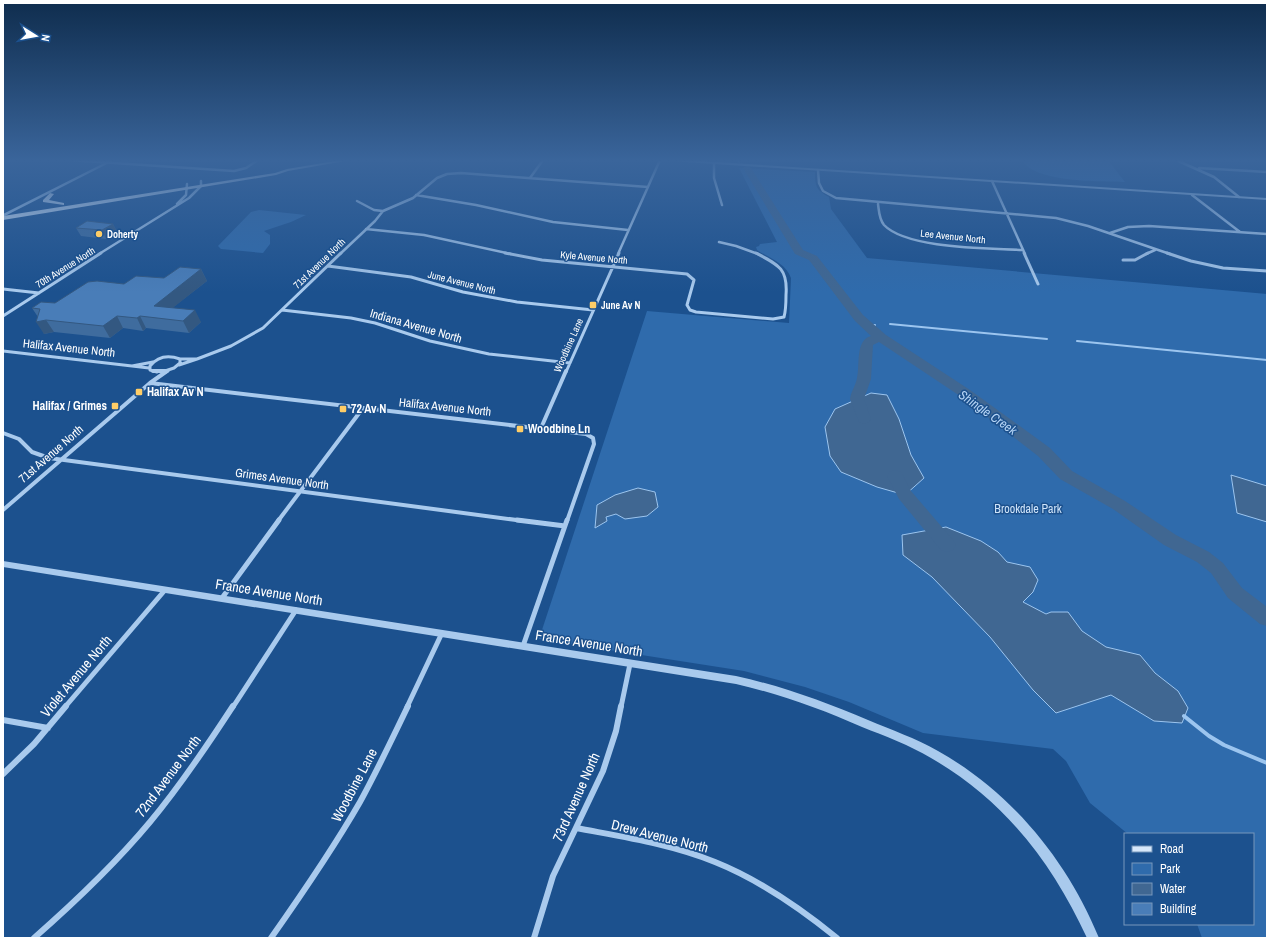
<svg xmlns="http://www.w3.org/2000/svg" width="1270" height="941" font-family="'Archivo Narrow',sans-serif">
<rect width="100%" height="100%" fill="#1c518e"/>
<!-- green -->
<path fill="#2f6bac" d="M1022,160H1108L1125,182C1101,181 1034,183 1022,160Z
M739,168L815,172C815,186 816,190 829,197L831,209L867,258L1267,294V938H1202L1197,924H1253V834H1128L1090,803L1066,761L1053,749L923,733L849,702L805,687L744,671L539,639L647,311L789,323L791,278C786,263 769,258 757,250L756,247L759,246L760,244L777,242Z
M259,210L306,215L291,222L264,231L270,235V244L263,253L221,249L218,246L251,212Z"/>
<!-- water -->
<path fill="#406792" stroke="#9cc5ef" d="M871,393L887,395L899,419L911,455L924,478L905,495L877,487L841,472L830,456L825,427L835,409Z
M1231,475L1267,486V522L1237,513Z
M638,488L655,492L658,507L647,516L625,519L616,514L606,517L607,521L595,528L597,505L615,495Z
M946,527L981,541L998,552L1007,562L1030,567L1038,580L1033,592L1023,602L1046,614L1051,612H1068L1082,631L1106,647L1140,655L1155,673L1178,691L1188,708L1182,723L1154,721L1111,695L1056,713L1033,690L990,637L932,577L903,555L902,535Z"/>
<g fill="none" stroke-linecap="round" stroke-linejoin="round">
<!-- stream-far2 -->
<path stroke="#9cc5ef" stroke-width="1.5" d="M738,160L739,162"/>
<!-- stream-far1 -->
<path stroke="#9cc5ef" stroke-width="2" d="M890,324L1047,339
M867,326L875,325
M1077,341L1267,360"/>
<!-- stream -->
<path stroke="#9cc5ef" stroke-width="4" d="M1184,716L1209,736L1224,745L1267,763"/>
<!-- river -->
<path fill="#406792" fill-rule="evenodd" d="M747,165L751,168L803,250L817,256L863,315L886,335L970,390L1050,448L1072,471L1125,501L1176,535L1209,552L1223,563L1242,588L1267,607V626L1260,624L1228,598L1211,573L1197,562L1164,545L1113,509L1060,479L1038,456L960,396L879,342L873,345L871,379L864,399L871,419L869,422L864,424L859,422L850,399C851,391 856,385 857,378C860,365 855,340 871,336L855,321L809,260L795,254L743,168Z
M895,470L901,472L911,491L953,540L956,545L953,550L947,552L941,550L899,499L887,476L889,472Z"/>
<!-- minor-far4 -->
<path stroke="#a9caed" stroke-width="2.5" d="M69,160L234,171L246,168L258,160
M1176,160L1214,177L1239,197
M714,163V178L722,205
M1199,168L1267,172
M818,170L819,183L823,191L836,198L1056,218L1088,226L1170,254
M530,178L543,160
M992,181L1025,254
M416,195L476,205L553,222L628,230
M1192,195L1240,232
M357,201L374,210L383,211
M177,204L186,195L187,184
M878,204C879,211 879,219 884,225C907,249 989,248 1022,250
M366,229L424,235L511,254
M1110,233L1128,227L1149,226L1267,234
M719,242L736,246L758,254
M99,254L189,198L201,186V181
M340,254L375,221L383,211L413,198L437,178L447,174L461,173L648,187
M618,254L660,160
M1146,254L1155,250"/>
<!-- minor-far3 -->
<path stroke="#a9caed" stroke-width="3" d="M505,253L542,260L687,274L694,280L687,305L690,310L696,312L773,319L784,317C786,310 786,302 786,295C788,269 779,265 756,253
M1024,253L1038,284
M1167,253L1191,261L1223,268L1267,271
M1123,260H1135L1148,253
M328,266L411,277L463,292L517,302L593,310
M3,289L39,293
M282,310L351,318L375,323L430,341L489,354L570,363
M3,316L101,253
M3,351L132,366
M197,359L231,346L263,328L341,253
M179,365L197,359H180
M149,368L132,366L153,362
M157,372L150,370V366C158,356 169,355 180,359V363L174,368L162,372
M166,372L168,371
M566,372L619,253"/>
<!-- minor-far2 -->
<path stroke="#a9caed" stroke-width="4" d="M153,371H167
M150,383L586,434L593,438L594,444L567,521
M541,428L566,371
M3,433L19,439L32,452L49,458L524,521
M3,510L150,383L167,371
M278,521L363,408"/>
<!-- minor-far1 -->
<path stroke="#a9caed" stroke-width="5" d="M517,520L565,526
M222,598L279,520
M523,646L567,520
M65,707L165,590
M233,707L296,610
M407,707L442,633
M621,707L630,664"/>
<!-- minor -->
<path stroke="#a9caed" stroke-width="6" d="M3,720L48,728
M3,774L34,744L66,706
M576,828C623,837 671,844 715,862C760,880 800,908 837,938
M34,938C75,902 115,864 150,822C180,786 207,746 233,706
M271,938C302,894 333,849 360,802C377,771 392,739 408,706
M534,938L553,876L603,771L616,731L621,706"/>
<!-- tertiary -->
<path fill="#a9caed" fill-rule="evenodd" d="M110,160H115L3,217V214Z
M668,160H687L1267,198V200L670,161Z
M3,561L736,676C782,686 825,702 868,720C892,730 915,738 938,751C1011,792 1067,860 1099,938H1087C1052,862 1004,800 931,758C909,745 885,736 862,727C821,709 780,694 736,684L3,567Z"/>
<!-- secondary -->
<path fill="#d6e7fa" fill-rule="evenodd" d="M341,160H351L288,171L276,175L3,220V216L275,173L287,169Z
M50,193L54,194L49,200L64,203V205L43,202V200Z"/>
</g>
<!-- wall -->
<path fill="#3f6c9e" d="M113,224L117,232L106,239L81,236L76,228Z
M201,269L207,281L172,308L201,322L189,333L146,328L143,331L123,328L110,338L54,332L44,334L38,317L32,308L55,303L124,284L164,278Z"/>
<!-- shaded-wall -->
<path fill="#335881" d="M113,224L117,232L106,239L102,230Z
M201,269L207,281L160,318L154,306Z
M195,310L201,322L189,333L183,321Z
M117,316L123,328L110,338L103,326Z
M140,316L146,328L143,331L137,318Z
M46,320L54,332L44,334L36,322Z"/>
<!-- building -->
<path fill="#497db8" stroke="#335881" d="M87,221L113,224L102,230L76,228Z
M180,267L201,269L154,306L195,310L183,321L140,316L137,318L117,316L103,326L46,320L36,322L40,309L32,308L41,302L55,303L88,282L97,281L124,284L136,276L164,278Z"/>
<!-- sky -->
<linearGradient id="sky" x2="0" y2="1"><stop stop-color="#0f2d4e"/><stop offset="0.55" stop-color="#3a659b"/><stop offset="1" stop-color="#3a659b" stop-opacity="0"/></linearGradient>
<rect width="1270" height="292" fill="url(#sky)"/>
<!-- markers -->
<g fill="#fecd67" stroke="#1c518e" stroke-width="1.5">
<circle cx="99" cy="234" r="4"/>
<rect x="589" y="301" width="8" height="8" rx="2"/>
<rect x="135" y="388" width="8" height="8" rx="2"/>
<rect x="111" y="402" width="8" height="8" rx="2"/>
<rect x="339" y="405" width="8" height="8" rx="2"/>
<rect x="516" y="425" width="8" height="8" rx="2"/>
</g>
<g text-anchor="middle" stroke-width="3" stroke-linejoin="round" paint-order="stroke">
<!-- far-poi labels -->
<g font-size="10" font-weight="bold" fill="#fff" stroke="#1c518e" text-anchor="start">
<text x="107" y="238">Doherty</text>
<text x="601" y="309">June Av N</text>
</g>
<!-- far-street labels -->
<g font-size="10" fill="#fff" stroke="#1c518e">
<text transform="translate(953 236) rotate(6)" y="4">Lee Avenue North</text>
<text transform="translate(594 257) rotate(5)" y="4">Kyle Avenue North</text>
<text transform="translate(319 263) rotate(-44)" y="4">71st Avenue North</text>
<text transform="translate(65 267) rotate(-32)" y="4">70th Avenue North</text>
<text transform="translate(462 282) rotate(14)" y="4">June Avenue North</text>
<text transform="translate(568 345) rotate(-66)" y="4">Woodbine Lane</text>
</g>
<!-- street labels -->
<g font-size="12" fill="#fff" stroke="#1c518e">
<text transform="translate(416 326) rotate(16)" y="4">Indiana Avenue North</text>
<text transform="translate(69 348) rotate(6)" y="4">Halifax Avenue North</text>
<text transform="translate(445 407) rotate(6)" y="4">Halifax Avenue North</text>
<text transform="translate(51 454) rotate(-41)" y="4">71st Avenue North</text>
<text transform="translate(282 479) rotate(8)" y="4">Grimes Avenue North</text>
</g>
<!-- poi labels -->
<g font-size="12" font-weight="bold" fill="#fff" stroke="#1c518e" text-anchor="start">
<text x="147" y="396">Halifax Av N</text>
<text x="107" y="410" text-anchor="end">Halifax / Grimes</text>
<text x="351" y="413">72 Av N</text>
<text x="528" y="433">Woodbine Ln</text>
</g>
<!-- park labels -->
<g font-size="12" fill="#cfe4fa" stroke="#1c518e">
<text x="1028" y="513">Brookdale Park</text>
</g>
<!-- water labels -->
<g font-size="13" font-style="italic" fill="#b5d4f5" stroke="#1c518e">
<text transform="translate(988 412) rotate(35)" y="5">Shingle Creek</text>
</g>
<!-- near-street labels -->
<g font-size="14" fill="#fff" stroke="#1c518e">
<text transform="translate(269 592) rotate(9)" y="5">France Avenue North</text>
<text transform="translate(589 643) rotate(9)" y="5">France Avenue North</text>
<text transform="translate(76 676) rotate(-50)" y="5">Violet Avenue North</text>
<text transform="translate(168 776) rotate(-53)" y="5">72nd Avenue North</text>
<text transform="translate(354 785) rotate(-62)" y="5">Woodbine Lane</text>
<text transform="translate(576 797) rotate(-66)" y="5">73rd Avenue North</text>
<text transform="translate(660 836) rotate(14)" y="5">Drew Avenue North</text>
</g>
</g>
<!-- border -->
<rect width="1270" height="941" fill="none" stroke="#ffffff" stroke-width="8"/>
<!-- legend -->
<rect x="1124" y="833" width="130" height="92" fill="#1c518e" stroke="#7797bb"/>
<rect x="1132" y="846" width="20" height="6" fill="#d6e7fa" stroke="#7797bb"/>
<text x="1160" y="853" font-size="12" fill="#ffffff">Road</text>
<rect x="1132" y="863" width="20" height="12" fill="#2f6bac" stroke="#7797bb"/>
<text x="1160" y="873" font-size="12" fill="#ffffff">Park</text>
<rect x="1132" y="883" width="20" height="12" fill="#406792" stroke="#7797bb"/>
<text x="1160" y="893" font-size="12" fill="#ffffff">Water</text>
<rect x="1132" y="903" width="20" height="12" fill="#497db8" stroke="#7797bb"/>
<text x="1160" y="913" font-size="12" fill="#ffffff">Building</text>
<!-- north arrow -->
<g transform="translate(36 36) rotate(101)" stroke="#1c518e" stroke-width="3" paint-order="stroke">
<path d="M0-3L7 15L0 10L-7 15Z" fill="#ffffff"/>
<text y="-6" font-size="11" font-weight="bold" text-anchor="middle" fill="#ffffff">N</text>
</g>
</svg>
